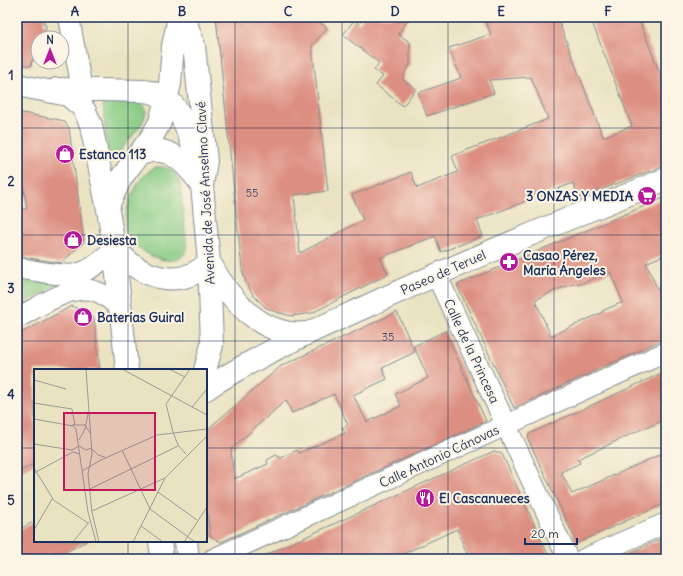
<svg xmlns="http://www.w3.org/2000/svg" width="683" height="576" font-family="Delius,sans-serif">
<rect width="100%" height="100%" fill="#fcf5e5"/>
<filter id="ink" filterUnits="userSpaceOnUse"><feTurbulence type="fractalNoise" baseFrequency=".025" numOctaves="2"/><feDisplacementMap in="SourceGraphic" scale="8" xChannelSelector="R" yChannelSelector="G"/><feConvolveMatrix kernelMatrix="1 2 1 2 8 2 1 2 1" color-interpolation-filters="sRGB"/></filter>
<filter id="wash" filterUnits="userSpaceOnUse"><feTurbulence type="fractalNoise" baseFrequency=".012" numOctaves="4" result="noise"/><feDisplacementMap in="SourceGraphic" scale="16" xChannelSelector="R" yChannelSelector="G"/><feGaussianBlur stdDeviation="0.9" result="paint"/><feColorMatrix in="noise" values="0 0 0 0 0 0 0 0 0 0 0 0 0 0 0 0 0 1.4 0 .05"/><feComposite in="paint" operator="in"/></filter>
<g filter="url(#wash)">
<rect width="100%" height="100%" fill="#eae3c2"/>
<!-- green -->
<path fill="#88cb84" stroke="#527d71" d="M134,102C150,104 147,114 141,125L112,161L110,162L108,160L103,105L105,103Z
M155,167C168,166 175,171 180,183L187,250C175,274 132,251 126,231C123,219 128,206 132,195C138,183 143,174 155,167Z
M17,277L61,283V285L25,302V290Z"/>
<g id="blocks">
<!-- building -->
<path fill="#dc8e81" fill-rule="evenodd" d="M17,17H45L43,24L46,25L44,38H38V57L35,56V60H32L31,66L17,64Z
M216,17H313L327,28L312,46L328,191L294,195L300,253L363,220L352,195L411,172L417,188L458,172L452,156L548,119L531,77L489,80L494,93L427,116L418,93L461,78L449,48L491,34L484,17H557L603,137L632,126L590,17H638L666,89V165L579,198L573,183L477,220L483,236L441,252L435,236L380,258L388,274L312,313L292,316L276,312L265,307L253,295L246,283L242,269Z
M364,17H410L398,34L410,42V65L404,73L405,74L402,79L416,89L403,106L376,85L383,76L374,70L379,63L343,35L354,20L359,24Z
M17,112L60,120L65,122L69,128L84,242L61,263L17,256V208L27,209L20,162H17Z
M666,197V254L646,263L660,295L666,292V338L514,408L457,285ZM610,272L623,302L602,311L603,312L551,336L535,300L556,290L577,283L578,285Z
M72,306L94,318L100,370H35V463L17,473V335Z
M397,312L415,352L382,368L387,379L353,395L367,422L401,406L395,394L428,378L414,346L445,331L486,421L221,542L210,536L206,501V433L209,428L281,366ZM334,394L348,425L342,428L345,433L299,453L297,450L281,458L276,455L267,460L268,464L234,479L231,449L286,400L292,413Z
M666,371V419L644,429V428L578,459L580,463L561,472L572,494L666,452V503L577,543L528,439L529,434Z
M494,451L502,454L550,559H469L457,529L392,559H257Z
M35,521V541H87L52,559H51L48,554L43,559H17V531Z
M666,537V559H618L647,545Z"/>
</g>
</g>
<g filter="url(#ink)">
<use href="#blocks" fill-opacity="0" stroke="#828990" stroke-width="1"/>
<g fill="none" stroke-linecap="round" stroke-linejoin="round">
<!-- minor casing -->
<g stroke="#828990" stroke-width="22">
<path id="minor" d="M69,17L82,90
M17,268C32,270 62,277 76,274C91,271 105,258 114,247
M436,274L568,559
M17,318C38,308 71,283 95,291C105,294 113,302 121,309
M213,559L666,352
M584,559L666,523"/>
</g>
<!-- major casing -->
<g stroke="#828990" stroke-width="24">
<path id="major" d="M184,17L194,46L206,161L202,185L209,262L212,345L205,370
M17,85L68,95L80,105L85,111L91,125L108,210L114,247L127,370
M57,89L144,91C152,92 159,94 165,98C182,108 192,141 196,159
M137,156C165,141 183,160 199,181
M108,210L110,201L121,178L153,135L160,122L170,84L173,46L179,17
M114,247C137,276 179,293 209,262
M210,263C229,299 262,338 307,333
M206,389C256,356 310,332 365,307C464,261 565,220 666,179
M160,541L162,559
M186,541L188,559"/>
</g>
<!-- minor -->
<use href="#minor" stroke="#fff" stroke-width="20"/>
<!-- major -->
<use href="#major" stroke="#fff" stroke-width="22"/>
</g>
</g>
<!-- grid -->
<path fill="none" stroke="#1b2f5e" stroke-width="1" stroke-opacity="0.55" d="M128,17V370M235,17V559M342,17V559M448,17V559M554,17V559M17,128H666M17,235H666M17,341H666M17,448H35M206,448H666M128,541V559"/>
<!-- icons -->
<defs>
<g id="shop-disc" transform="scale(1)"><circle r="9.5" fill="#b5179e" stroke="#fcf5e5"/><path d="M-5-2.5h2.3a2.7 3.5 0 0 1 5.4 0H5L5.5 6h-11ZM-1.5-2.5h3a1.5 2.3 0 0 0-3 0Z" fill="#fff"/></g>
<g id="supermarket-disc" transform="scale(1)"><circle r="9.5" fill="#b5179e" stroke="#fcf5e5"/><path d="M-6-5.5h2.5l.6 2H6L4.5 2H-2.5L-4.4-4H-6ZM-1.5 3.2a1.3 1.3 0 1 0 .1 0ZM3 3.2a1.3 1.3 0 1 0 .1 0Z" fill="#fff"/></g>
<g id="pharmacy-disc" transform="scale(1)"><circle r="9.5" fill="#b5179e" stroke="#fcf5e5"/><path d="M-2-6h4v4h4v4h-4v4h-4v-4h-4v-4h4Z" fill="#fff"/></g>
<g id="restaurant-disc" transform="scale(1)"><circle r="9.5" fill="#b5179e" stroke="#fcf5e5"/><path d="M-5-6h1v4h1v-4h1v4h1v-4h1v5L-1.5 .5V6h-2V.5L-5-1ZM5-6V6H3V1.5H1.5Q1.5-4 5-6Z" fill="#fff"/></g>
</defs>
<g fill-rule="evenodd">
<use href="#shop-disc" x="65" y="154"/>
<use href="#supermarket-disc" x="647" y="196"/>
<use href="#shop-disc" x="73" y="240"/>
<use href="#pharmacy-disc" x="509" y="262"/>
<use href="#shop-disc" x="83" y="317"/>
<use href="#restaurant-disc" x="425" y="498"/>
</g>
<g text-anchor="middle" stroke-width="4" stroke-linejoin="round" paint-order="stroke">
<!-- number labels -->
<g font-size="11" fill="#4b4767">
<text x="252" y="197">55</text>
<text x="388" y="341">35</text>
</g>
<!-- poi labels -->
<g font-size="13" font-weight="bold" fill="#1b2f5e" stroke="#fcf5e5" text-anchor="start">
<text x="79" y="159">Estanco 113</text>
<text x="633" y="201" text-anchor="end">3 ONZAS Y MEDIA</text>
<text x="87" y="245">Desiesta</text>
<text x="523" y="260">Casao Pérez,<tspan x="523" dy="15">María Ángeles</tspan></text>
<text x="97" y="322">Baterías Guiral</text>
<text x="439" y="503">El Cascanueces</text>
</g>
<!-- street labels -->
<g font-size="13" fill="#1b2f5e" stroke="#fcf5e5">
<text transform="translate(205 193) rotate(-93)" y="5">Avenida de José Anselmo Clavé</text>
<text transform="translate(443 272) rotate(-24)" y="5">Paseo de Teruel</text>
<text transform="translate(472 351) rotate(65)" y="5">Calle de la Princesa</text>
<text transform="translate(439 456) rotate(-25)" y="5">Calle Antonio Cánovas</text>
</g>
</g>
<!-- overview -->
<g transform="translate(34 369)">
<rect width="173" height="173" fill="#eae3c2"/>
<path fill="none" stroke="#979b9a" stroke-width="1" d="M52,0L58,85L54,105L58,143L65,173M88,0L173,46M135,0L151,8M0,11L32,20M0,34L38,40L41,56M158,38L173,20M0,50L39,57L42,60L54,143L62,173M38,56H51L56,64M45,71L51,60L54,45M0,75L38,81L45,77M45,77L52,81L58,79M58,80L64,86L71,88M88,81L116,140L161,173M152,85L144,76L139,63L132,35L156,0M0,99L19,130M48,102L67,91L123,66L173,60M0,104L39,83L46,85M56,120L144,77M124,123L163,151M58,142L131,109M107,157L129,173M0,161L18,130L54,154M39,173L55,153M99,173L131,109L173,67M150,173L173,138"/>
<path fill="#c2185b" fill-opacity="0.15" stroke="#c2185b" stroke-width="2" d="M30,44H121V121H30Z"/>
<rect width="173" height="173" fill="none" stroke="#1b2f5e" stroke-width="2"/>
</g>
<!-- margin -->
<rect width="683" height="576" fill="none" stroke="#fcf5e5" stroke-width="44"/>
<!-- north arrow -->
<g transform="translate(50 50)"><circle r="19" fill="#fcf5e5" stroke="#a2a6af"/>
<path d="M0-3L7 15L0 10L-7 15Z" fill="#b5179e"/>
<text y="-6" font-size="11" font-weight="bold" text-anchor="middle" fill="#1b2f5e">N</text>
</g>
<!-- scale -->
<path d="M525 538v6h52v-6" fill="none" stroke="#1b2f5e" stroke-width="2"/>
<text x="531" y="538" font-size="12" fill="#1b2f5e" stroke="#fcf5e5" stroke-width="3" paint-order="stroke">20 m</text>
<rect x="22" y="22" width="639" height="532" fill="none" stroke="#1b2f5e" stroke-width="1.5"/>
<g font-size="13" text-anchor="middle" font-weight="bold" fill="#1b2f5e">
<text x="75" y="16">A</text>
<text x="182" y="16">B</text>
<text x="288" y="16">C</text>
<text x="395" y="16">D</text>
<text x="501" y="16">E</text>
<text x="608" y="16">F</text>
<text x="11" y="80">1</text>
<text x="11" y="186">2</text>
<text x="11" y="293">3</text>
<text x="11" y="399">4</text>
<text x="11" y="505">5</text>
</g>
</svg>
